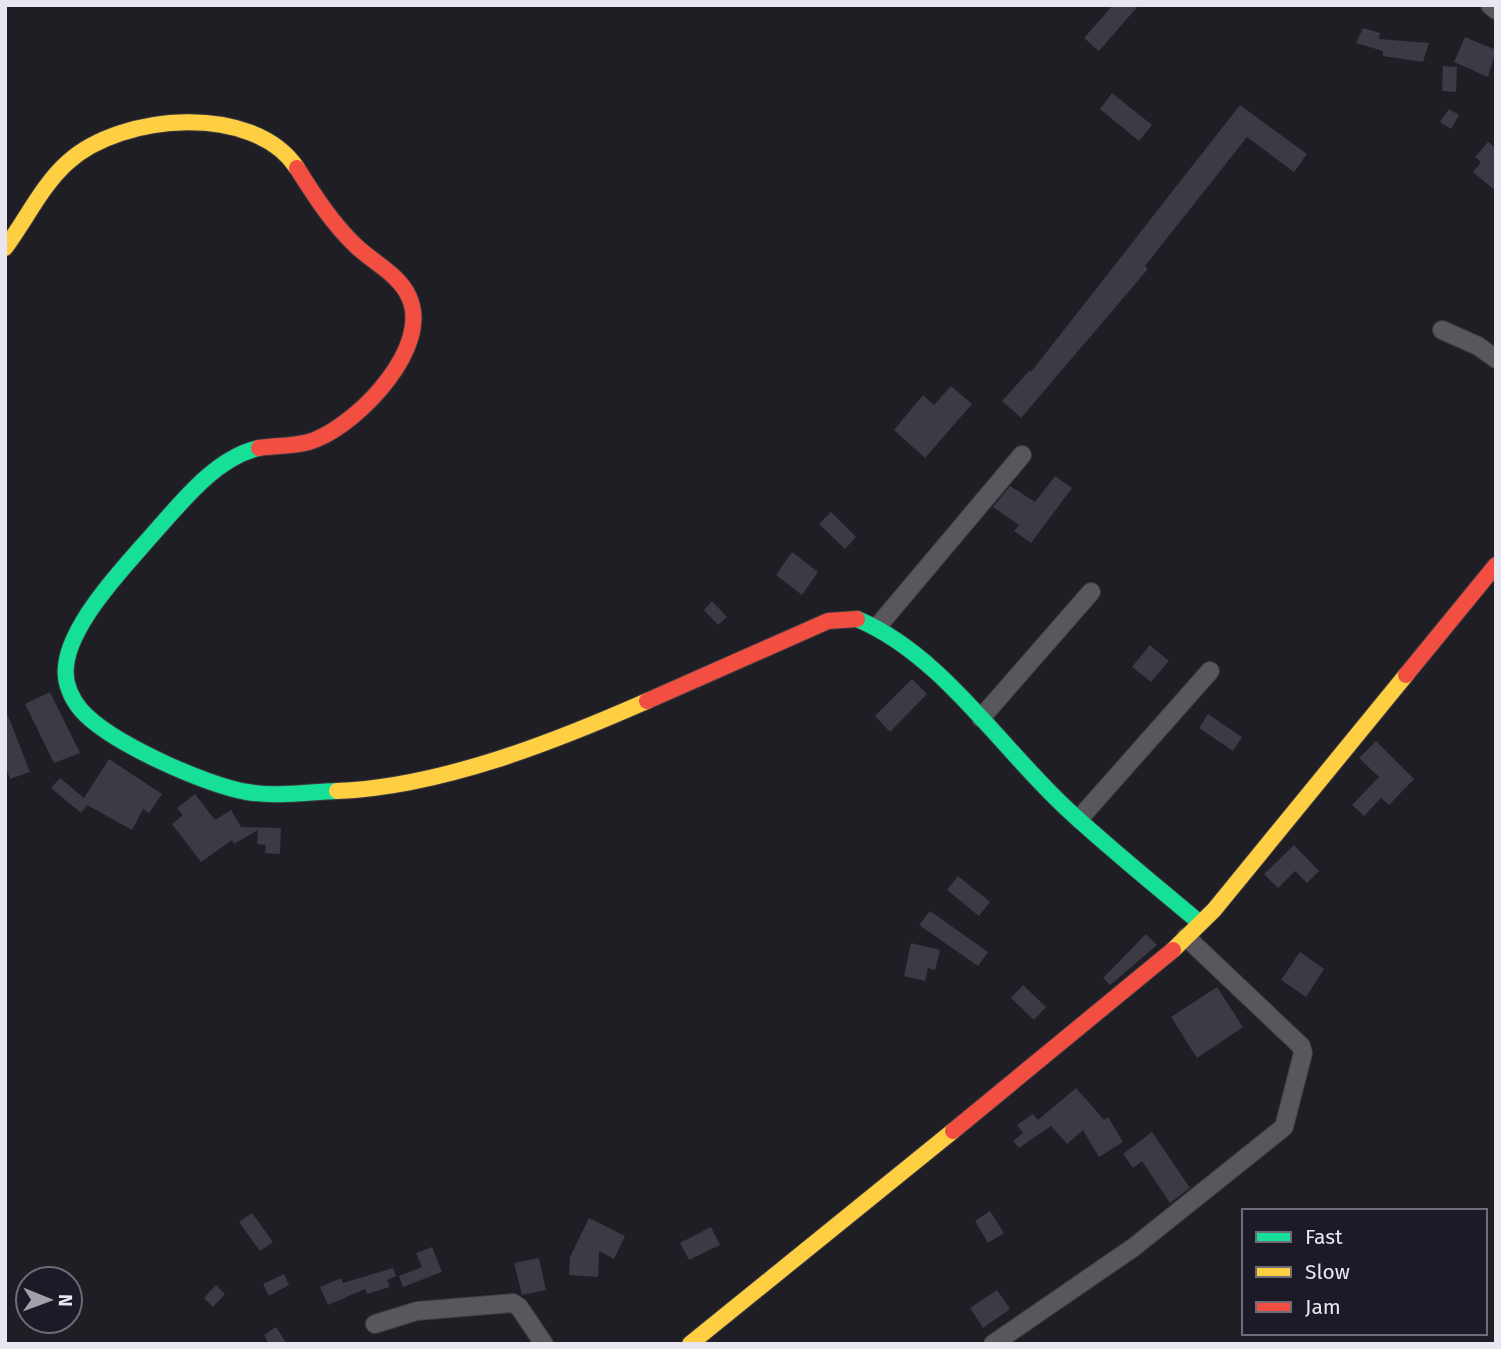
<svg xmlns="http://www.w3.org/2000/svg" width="1501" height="1349" font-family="'Fira Sans',sans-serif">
<rect width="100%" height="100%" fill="#1f1e24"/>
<!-- building -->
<path fill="#3b3a45" d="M1113,5H1139L1099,51L1084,38Z
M1363,28L1380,33L1379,39L1429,43L1423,62L1383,56V51L1356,43Z
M1465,37L1496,50L1488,77L1454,62Z
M1443,66L1457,67L1456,92L1442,91Z
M1112,93L1152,125L1139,141L1100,109Z
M1240,105L1307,154L1294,172L1247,137L1145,266L1148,269L1021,418L1002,401L1030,370L1031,372Z
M1449,109L1459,115L1451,129L1440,122Z
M1488,142L1496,148V191L1473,172L1481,162L1475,157Z
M951,386L972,404L925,458L894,430L923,395L934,405Z
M1055,476L1072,488L1031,543L1014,531L1019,525L993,507L1010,486L1035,502Z
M831,512L856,537L845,549L819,524Z
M792,552L818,572L802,595L776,575Z
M712,601L727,617L718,625L704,610Z
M1150,645L1169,661L1151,682L1132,667Z
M912,679L927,694L890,732L875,716Z
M50,692L80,753L54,763L25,704Z
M5,708L30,772L10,779L5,765Z
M1208,714L1242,737L1233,751L1199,728Z
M1376,741L1414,779L1389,805L1381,798L1364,816L1352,805L1379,777L1359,758Z
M109,759L162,794L149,813L143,809L132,830L87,805L81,813L51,788L60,778L84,798Z
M195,794L215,820L231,810L241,827L281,828L280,854L265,853L266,845L257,844L258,830L234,844L232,840L201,862L172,824L183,815L177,808Z
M1294,845L1319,871L1307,883L1295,871L1278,888L1264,874Z
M958,876L990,902L979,916L947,890Z
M930,911L988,952L978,966L919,925Z
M1146,934L1157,945L1110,985L1103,978Z
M911,943L940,950L935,970L928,968L925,981L904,976Z
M1300,952L1324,969L1306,997L1281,980Z
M1023,985L1046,1007L1034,1020L1011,998Z
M1217,987L1243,1027L1197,1058L1171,1017Z
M1076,1088L1104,1120L1108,1117L1123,1142L1099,1157L1083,1130L1067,1144L1051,1126L1019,1148L1013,1141L1023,1133L1017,1125L1033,1114L1038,1120Z
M1152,1132L1190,1188L1170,1203L1142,1161L1133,1168L1123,1154Z
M990,1211L1004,1233L988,1243L975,1221Z
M252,1213L273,1242L260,1251L239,1222Z
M589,1218L625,1236L614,1259L599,1251L598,1277L569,1275L570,1257Z
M711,1227L720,1245L689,1260L680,1243Z
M432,1247L442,1272L403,1287L399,1276L422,1267L416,1253Z
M539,1258L546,1290L522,1295L514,1263Z
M393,1268L396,1276L387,1280L390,1287L367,1294L365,1289L328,1305L320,1287L341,1278L343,1283Z
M284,1274L289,1285L269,1296L263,1284Z
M216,1285L225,1294L213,1307L204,1298Z
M997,1290L1010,1309L983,1328L970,1308Z
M276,1327L287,1344H269L264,1335Z"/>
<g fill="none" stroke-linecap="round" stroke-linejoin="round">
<!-- street casing -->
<g stroke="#3c3b40" stroke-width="20">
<path id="street" d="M1490,5L1496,10
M1442,330L1478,346L1496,359
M878,626L1022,455
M981,718L1091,592
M1079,819L1210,671
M375,1324L417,1311L513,1303L519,1307L544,1344
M993,1344L1134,1247L1284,1127L1303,1053L1301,1046L1186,937"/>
</g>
<!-- fast casing -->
<g stroke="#3c3b40" stroke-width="18">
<path id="fast" d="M259,448C216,457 181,503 153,534C125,566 70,623 66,666C64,682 71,698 81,710C109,742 205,785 247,792C276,797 307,792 337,791
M857,619C941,654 1000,747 1066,808C1109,848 1155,885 1200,923"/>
</g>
<!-- slow casing -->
<g stroke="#3c3b40" stroke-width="18">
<path id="slow" d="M5,248C26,220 42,185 68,162C122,113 254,103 297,168
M337,791C440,787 554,742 647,701
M1173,950L1214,910L1406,675
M690,1344L953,1131"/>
</g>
<!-- jam casing -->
<g stroke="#3c3b40" stroke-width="18">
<path id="jam" d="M259,448C278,445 299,447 317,439C360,421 432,347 409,297C399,274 372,262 355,245C332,223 314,195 297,168
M1406,675L1496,565
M647,701L828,621L857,619
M953,1131L1173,950"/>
</g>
<!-- street -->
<use href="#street" stroke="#59565c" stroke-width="18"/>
<!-- fast -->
<use href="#fast" stroke="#16e098" stroke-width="16"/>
<!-- slow -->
<use href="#slow" stroke="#ffcf43" stroke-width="16"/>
<!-- jam -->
<use href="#jam" stroke="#f24e42" stroke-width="16"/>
</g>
<!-- border -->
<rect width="1501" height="1349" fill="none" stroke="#e8e7f1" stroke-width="14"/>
<!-- legend -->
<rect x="1242" y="1209" width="245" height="126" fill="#1d1a28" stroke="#6e6c78" stroke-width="2"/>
<rect x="1256" y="1232" width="35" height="10" fill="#16e098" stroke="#6e6c78" stroke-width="2"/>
<text x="1305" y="1244" font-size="21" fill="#e8e7f1">Fast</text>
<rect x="1256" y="1267" width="35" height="10" fill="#ffcf43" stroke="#6e6c78" stroke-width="2"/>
<text x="1305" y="1279" font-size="21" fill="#e8e7f1">Slow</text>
<rect x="1256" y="1302" width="35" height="10" fill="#f24e42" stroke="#6e6c78" stroke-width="2"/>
<text x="1305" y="1314" font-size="21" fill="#e8e7f1">Jam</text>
<!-- north arrow -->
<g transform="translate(49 1300) rotate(91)"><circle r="33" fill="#1d1a28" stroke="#6e6c78" stroke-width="2"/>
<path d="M0-5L12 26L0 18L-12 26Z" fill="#a2a1a9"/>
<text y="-10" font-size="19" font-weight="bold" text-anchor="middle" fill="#e8e7f1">N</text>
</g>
</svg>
